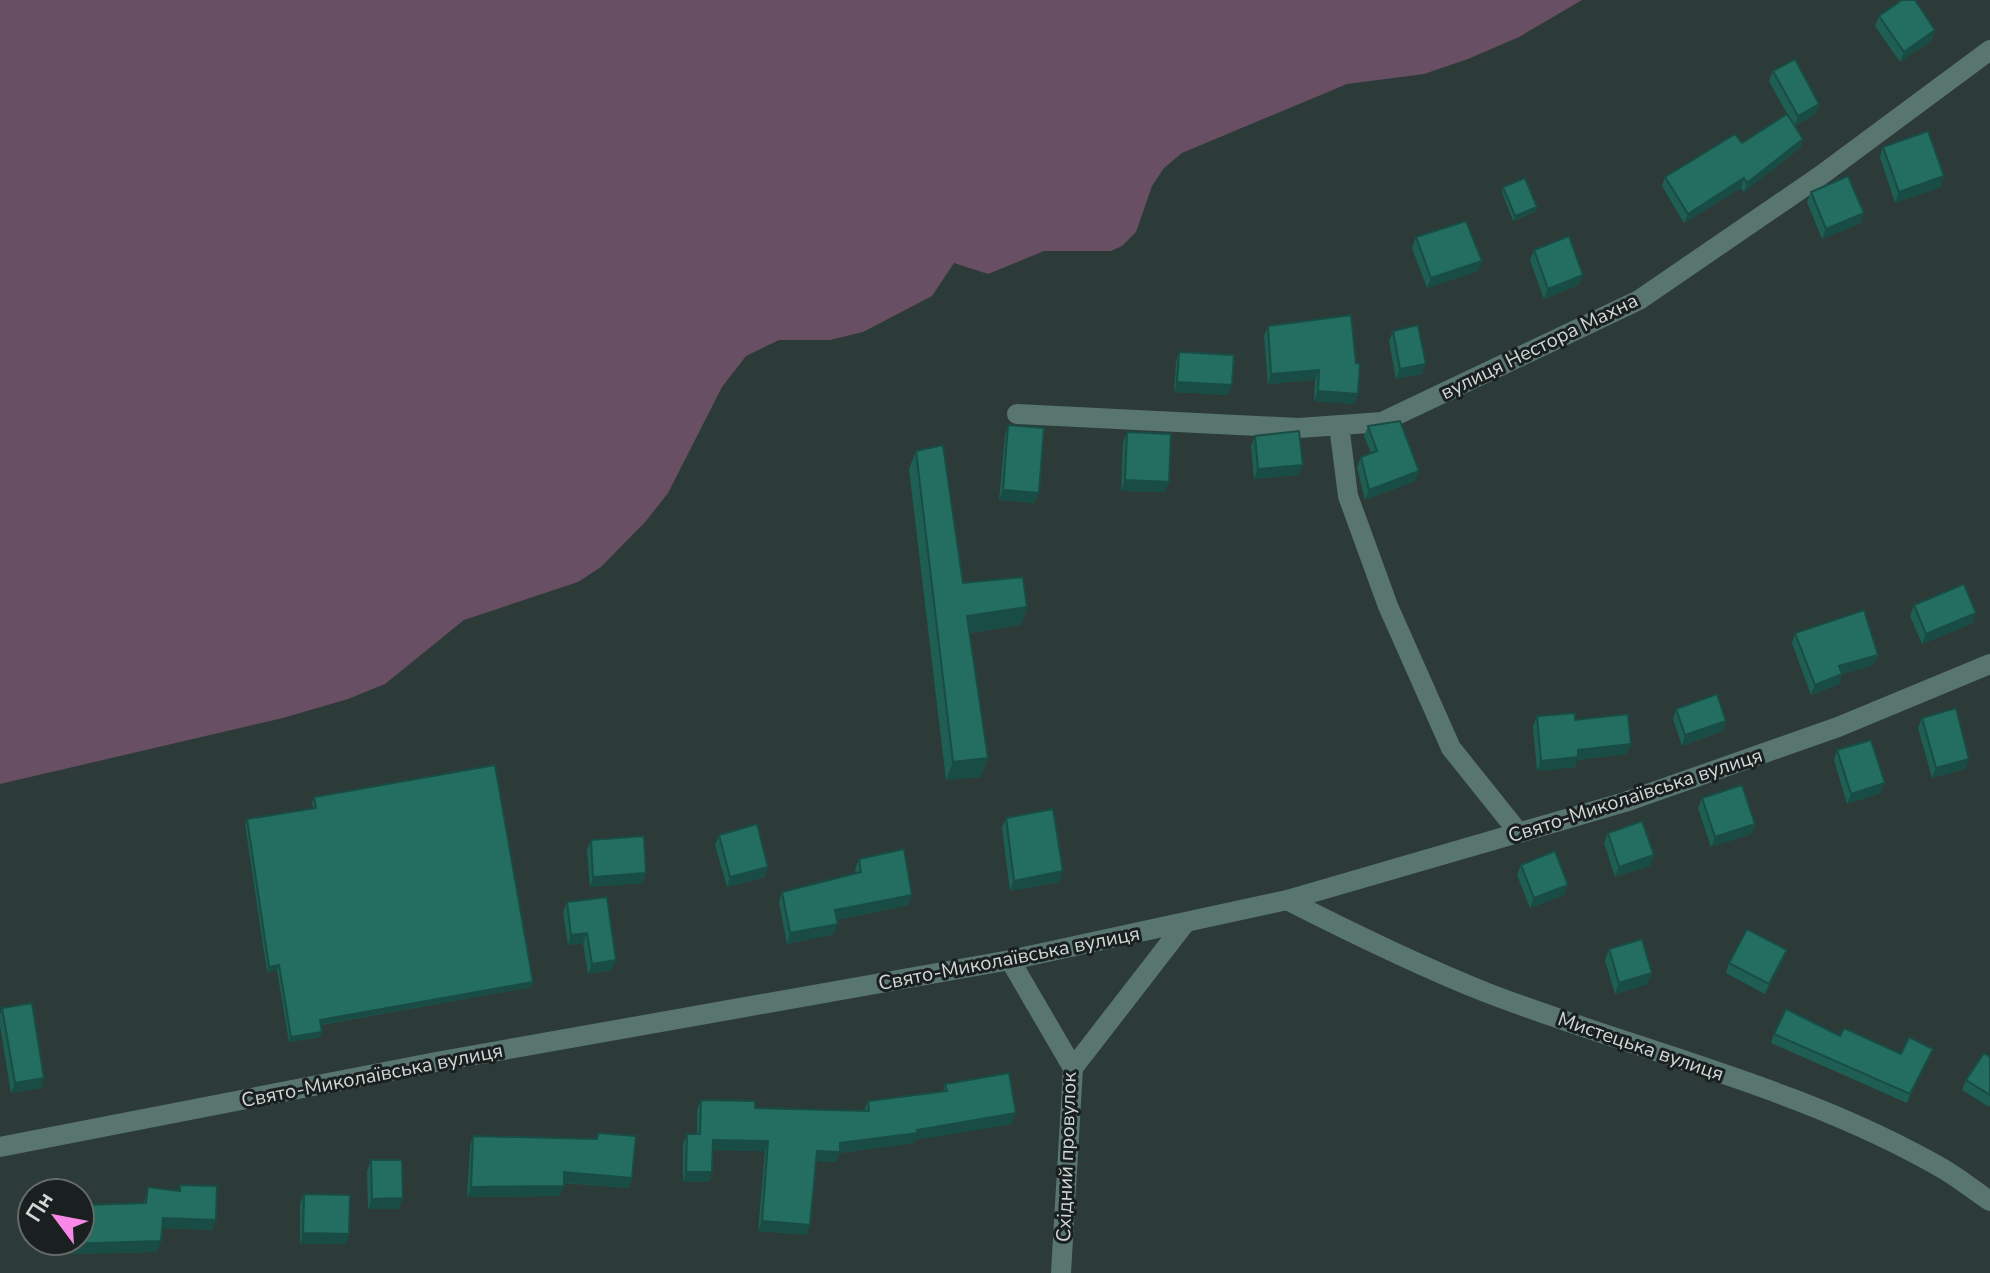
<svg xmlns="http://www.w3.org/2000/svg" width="1990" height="1273" font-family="'Nunito Sans',sans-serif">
<rect width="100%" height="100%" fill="#2d3b38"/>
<!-- green -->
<path fill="#684f63" d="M0,0H1582L1519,37L1468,59L1424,74L1347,84L1182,153L1164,168L1152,186L1136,232L1122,246L1111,251H1044L988,274L954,263L932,296L863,332L830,340H779L746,356L722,387L668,493L646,521L601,567L578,582L464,620L385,684L348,699L283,718L0,784Z"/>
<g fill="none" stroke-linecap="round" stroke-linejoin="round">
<!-- minor -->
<path stroke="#59756f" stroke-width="20" d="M1017,414L1299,428L1382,422L1639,300L1820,176L1990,50
M1339,425L1348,496L1388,606L1451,748L1519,833
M1287,900C1352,933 1417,965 1485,992C1637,1051 1802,1087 1945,1170C1960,1179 1975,1191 1990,1201
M1010,960L1073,1068L1061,1273
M1073,1068L1186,922
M0,1147L436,1062L1010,960L1287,900L1625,802L1838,727L1990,664"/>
</g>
<!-- wall -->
<path fill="#1e5e53" d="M1879,16L1932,40L1900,62L1875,26Z
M1773,71L1816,114L1795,126L1803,139L1800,148L1744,192L1741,188L1684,223L1662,186L1665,177L1742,143L1790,119L1769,81Z
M1883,147L1944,176L1941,187L1895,203L1880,157Z
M1503,187L1535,212L1513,221L1502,192Z
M1811,192L1861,223L1822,239L1807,202Z
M1416,237L1482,261L1478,271L1427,288L1412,248Z
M1534,250L1579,285L1544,299L1530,260Z
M1268,326L1358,394L1354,404L1314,401L1315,380L1268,384L1264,336Z
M1393,331L1422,374L1396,379L1389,341Z
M1179,352L1232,385L1228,395L1174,392L1176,362Z
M1008,425L1035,503L999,500L1005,435Z
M1368,426L1419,471L1415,481L1365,500L1357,467L1361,457L1371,453L1364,436Z
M1127,432L1169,482L1165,492L1121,491L1123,442Z
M1255,436L1299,475L1254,479L1251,446Z
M916,451L963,583L1027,607L1021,625L970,633L988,758L981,777L946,780L909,469Z
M1914,605L1973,623L1922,644L1910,616Z
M1795,633L1874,665L1842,674L1839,684L1811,695L1792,643Z
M1676,709L1726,721L1723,731L1682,746L1673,719Z
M1537,716L1575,720L1627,754L1577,760L1575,767L1537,771L1533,727Z
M1922,718L1969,759L1965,769L1932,778L1918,728Z
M1837,750L1881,793L1847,804L1834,760Z
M314,797L533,982L531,987L321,1025L320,1037L289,1042L277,970L267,972L245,824L247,819L313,808L312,803Z
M1702,798L1755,824L1751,834L1711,847L1698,808Z
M1006,818L1060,882L1010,891L1002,828Z
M1608,833L1654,855L1650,866L1615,877L1604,843Z
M719,835L765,877L727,887L715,845Z
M591,840L643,883L590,887L587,850Z
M859,859L908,905L837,920L834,934L787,944L779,902L782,892L856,873L855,869Z
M1521,865L1564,895L1530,908L1517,875Z
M567,902L612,970L588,974L583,943L568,945L563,912Z
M1609,949L1648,984L1615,994L1605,960Z
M1787,950L1783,960L1765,994L1726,973L1729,963Z
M2,1008L44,1078L41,1088L11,1093L0,1026V1015Z
M1774,1034L1840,1036L1901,1054L1933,1049L1907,1103L1771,1043Z
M1990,1057V1105L1989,1107L1962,1090L1966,1080Z
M945,1084L1016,1113L1012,1124L915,1140L914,1143L839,1153L836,1162L816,1161L807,1235L758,1231L765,1151L713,1150L712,1172L709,1182H683V1144L687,1134H697V1110L701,1100L755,1108L864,1111L868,1101L943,1092Z
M598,1133L632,1178L629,1188L564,1183L560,1196L467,1197L470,1146L473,1136L595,1139Z
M371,1160L399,1209H368L367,1171Z
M180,1185L216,1220L212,1230L162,1228L157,1252L63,1254V1241H80L144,1203L148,1187L178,1191Z
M304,1194L349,1234L346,1244H300V1204Z"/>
<!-- shaded-wall -->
<path fill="#184c44" d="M1935,30L1932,40L1900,62L1904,52Z
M1819,104L1816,114L1794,126L1798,116Z
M1803,139L1800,148L1744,192L1747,183Z
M1944,176L1941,187L1895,203L1899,192Z
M1744,178L1741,188L1684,223L1688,214Z
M1537,207L1535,212L1513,221L1515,216Z
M1864,213L1861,223L1822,239L1826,229Z
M1482,261L1478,271L1427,288L1431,278Z
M1583,275L1579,285L1544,299L1548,289Z
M1426,364L1422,374L1396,379L1400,369Z
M1319,370L1315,380L1268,384L1271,374Z
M1177,382L1232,385L1228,395L1174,392Z
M1318,391L1358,394L1354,404L1314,401Z
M1303,465L1299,475L1254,479L1258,469Z
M1419,471L1415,481L1365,500L1369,490Z
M1125,480L1169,482L1165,492L1121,491Z
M1003,490L1039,493L1035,503L999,500Z
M1027,607L1021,625L961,634L967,616Z
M1976,613L1973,623L1922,644L1926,634Z
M1878,655L1874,665L1842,674L1839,684L1811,695L1815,685L1839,666Z
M1726,721L1723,731L1682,746L1685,735Z
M1631,744L1627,754L1577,760L1575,767L1537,771L1541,761L1578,750Z
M988,758L981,777L946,780L953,762Z
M1969,759L1965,769L1932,778L1936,768Z
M1885,783L1881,793L1847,804L1851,794Z
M1755,824L1751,834L1711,847L1715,837Z
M1654,855L1650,866L1615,877L1619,867Z
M768,867L765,877L727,887L730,877Z
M1063,871L1060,882L1010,891L1014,881Z
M646,873L643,883L590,887L593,877Z
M1568,885L1564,895L1530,908L1534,898Z
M912,895L908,905L832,921L835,910Z
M838,924L834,934L787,944L790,933Z
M587,933L583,943L568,945L571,935Z
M1787,950L1783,960L1765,994L1769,984Z
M616,960L612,970L588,974L592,964Z
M279,965L277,970L267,972L269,967Z
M1652,973L1648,984L1615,994L1619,983Z
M533,982L531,987L318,1025L320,1020Z
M322,1032L320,1037L289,1042L291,1037Z
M1933,1049L1929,1058L1907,1103L1910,1094Z
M44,1078L41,1088L11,1093L15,1083Z
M1016,1113L1012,1124L915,1140L914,1143L839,1153L836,1162L813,1161L817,1151L840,1143Z
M713,1140L768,1141L765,1151L709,1150Z
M564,1172L632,1178L629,1188L560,1182Z
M686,1172H712L709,1182H683Z
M564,1186L560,1196L467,1197L471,1187Z
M403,1198L399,1209H368L372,1199Z
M163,1218L216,1220L212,1230L160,1228Z
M762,1221L810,1225L807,1235L758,1231Z
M303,1233L349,1234L346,1244H300Z
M161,1241L157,1252L63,1254L67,1244Z"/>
<!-- building -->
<path fill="#236d61" stroke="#184c44" stroke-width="2" d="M1902,0H1915L1935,30L1904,52L1879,16Z
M1795,59L1819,104L1798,116L1773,71Z
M1787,114L1803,139L1747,183L1744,178L1688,214L1665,177L1735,134L1742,143Z
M1928,131L1944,176L1899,192L1883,147Z
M1848,176L1864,213L1826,229L1811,192Z
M1525,178L1537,207L1515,216L1503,187Z
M1466,221L1482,261L1431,278L1416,237Z
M1569,236L1583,275L1548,289L1534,250Z
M1351,315L1356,363L1360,364L1358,394L1318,391L1319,370L1271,374L1268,326Z
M1418,325L1426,364L1400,369L1393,331Z
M1179,352L1234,355L1232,385L1177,382Z
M1400,421L1419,471L1369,490L1361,457L1377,451L1368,426Z
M1008,425L1044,428L1039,493L1003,490Z
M1299,431L1303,465L1258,469L1255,436Z
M1127,432L1171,434L1169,482L1125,480Z
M943,445L963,583L1023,577L1027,607L967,616L988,758L953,762L916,451Z
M1964,584L1976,613L1926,634L1914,605Z
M1864,610L1878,655L1839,666L1842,674L1815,685L1795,633Z
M1717,694L1726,721L1685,735L1676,709Z
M1956,708L1969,759L1936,768L1922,718Z
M1575,713V720L1628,714L1631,744L1578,750V757L1541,761L1537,716Z
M1871,740L1885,783L1851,794L1837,750Z
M495,765L533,982L320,1020L322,1032L291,1037L279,965L269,967L247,819L316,808L314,797Z
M1742,785L1755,824L1715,837L1702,798Z
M1053,809L1063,871L1014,881L1006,818Z
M1642,821L1654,855L1619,867L1608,833Z
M757,824L768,867L730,877L719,835Z
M644,836L646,873L593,877L591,840Z
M904,849L912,895L835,910L838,924L790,933L782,892L861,872L859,859Z
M1555,851L1568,885L1534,898L1521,865Z
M607,897L616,960L592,964L587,933L571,935L567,902Z
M1747,929L1787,950L1769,984L1729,963Z
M1642,939L1652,973L1619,983L1609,949Z
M32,1003L44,1078L15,1083L2,1008Z
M1786,1009L1840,1036L1844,1028L1901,1054L1909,1037L1933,1049L1910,1094L1774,1034Z
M1984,1053L1990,1057V1095L1966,1080Z
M1009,1073L1016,1113L917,1130L918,1133L840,1143V1152L817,1151L810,1225L762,1221L768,1141L713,1140L712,1172H686L687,1134H700L701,1100L755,1101V1108L869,1111L868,1101L947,1091L945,1084Z
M598,1133L636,1136L632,1178L564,1172V1186L471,1187L473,1136L597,1139Z
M371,1160H402L403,1198L372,1199Z
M180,1185L217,1186L216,1220L163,1218L161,1241L67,1244V1241H80V1205L146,1203L148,1187L180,1191Z
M304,1194L350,1195L349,1234L303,1233Z"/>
<g text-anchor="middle" stroke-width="6" stroke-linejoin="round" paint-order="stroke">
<!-- street labels -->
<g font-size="20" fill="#d0d8d6" stroke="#1a201f">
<text transform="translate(1539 346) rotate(-26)" y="7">вулиця Нестора Махна</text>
<text transform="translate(1635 795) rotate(-18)" y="7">Свято-Миколаївська вулиця</text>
<text transform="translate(1009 958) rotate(-11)" y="7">Свято-Миколаївська вулиця</text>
<text transform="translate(1641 1046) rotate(19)" y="7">Мистецька вулиця</text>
<text transform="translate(372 1075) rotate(-11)" y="7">Свято-Миколаївська вулиця</text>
<text transform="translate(1066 1157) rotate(-88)" y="7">Східний провулок</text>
</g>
</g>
<!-- north arrow -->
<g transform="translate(56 1217) rotate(302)"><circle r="38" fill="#1a201f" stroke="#636a68" stroke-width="2"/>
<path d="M0-6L14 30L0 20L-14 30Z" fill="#f987e8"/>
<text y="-12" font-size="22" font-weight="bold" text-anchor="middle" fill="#d0d8d6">Пн</text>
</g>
</svg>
